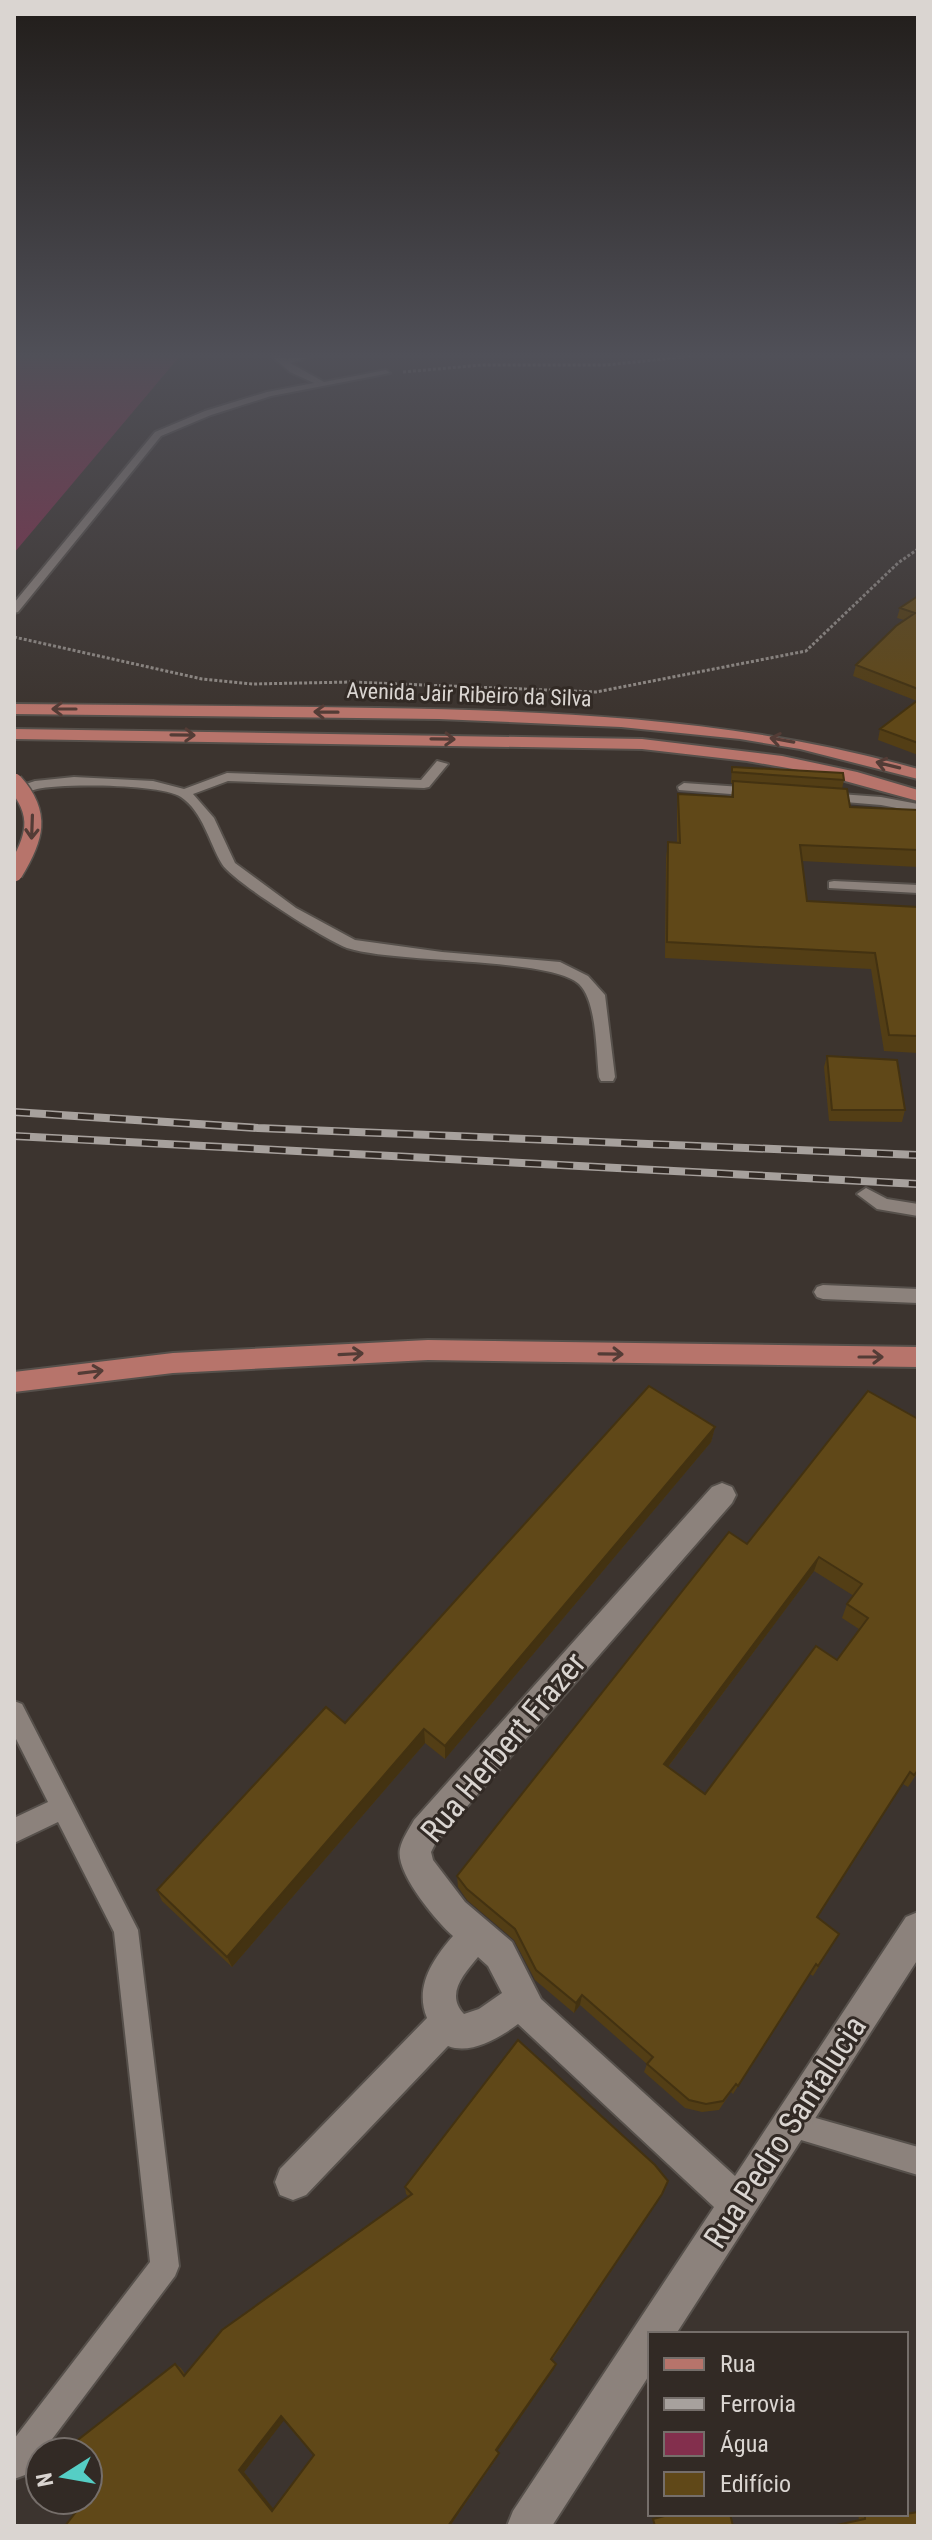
<svg xmlns="http://www.w3.org/2000/svg" width="932" height="2540" font-family="'Roboto Condensed',sans-serif">
<rect width="100%" height="100%" fill="#3c342f"/>
<!-- water -->
<path fill="#832f4d" d="M14,356H180L14,553Z"/>
<g fill="none" stroke-linecap="round" stroke-linejoin="round">
<!-- lane casing -->
<g stroke="#56504b" stroke-width="4">
<path id="lane" d="M272,356H281L285,359L313,356L290,363L324,382L386,370L390,373L271,396L211,415L161,436L18,612L14,613V603L155,432L205,411L267,392L314,383L290,372Z
M437,761L448,764L429,787L424,788L228,781L193,794L214,818L235,863L296,908L355,940L442,952L560,962L588,976L605,995L615,1077L613,1081H601L599,1077C596,1052 597,1001 579,984C550,957 397,964 347,948C326,940 232,881 222,864C209,842 203,812 181,797C162,784 61,783 37,789C29,791 22,795 14,797V788L35,781L74,777L153,781L184,789L227,773L421,780Z
M684,783L756,788L763,792L756,796L679,790L678,787Z
M826,793L881,797L918,804V812L881,805L821,800L819,797Z
M834,881L918,885V893L829,888V882Z
M866,1188L887,1199L918,1204V1216L877,1209L857,1194Z
M823,1285L918,1289V1303L823,1299L817,1297L814,1292L817,1287Z
M14,1701L22,1704L138,1930L179,2266L175,2276L25,2475L14,2479V2439L150,2262L114,1932L58,1822L14,1843V1818L48,1802L14,1735Z
M791,2111L918,2147V2175L781,2134L778,2124L781,2114Z"/>
</g>
<!-- street casing -->
<g stroke="#56504b" stroke-width="4">
<path id="street" d="M722,1483L732,1487L736,1495L732,1503L436,1842L431,1852L433,1860L465,1902L512,1942L541,1999L735,2176L906,1917L918,1912V1959L676,2334H650V2374L552,2526H507L513,2511L714,2207L518,2024C499,2038 471,2055 448,2046L306,2195L293,2200L280,2195L275,2182L280,2169L427,2018C414,1987 433,1959 453,1936C436,1921 395,1872 400,1849C402,1839 409,1829 414,1820L712,1487ZM478,1957L488,1966L502,1993L479,2009L464,2014C445,1994 464,1974 478,1957Z"/>
</g>
<!-- primary casing -->
<g stroke="#56504b" stroke-width="4">
<path id="primary" d="M14,704C135,705 256,706 378,708C561,711 741,719 918,769V779L800,749L740,739L621,727L439,719L14,714Z
M14,729L642,739L782,756L857,772L918,790V801L816,773L747,761L642,749L14,739Z
M428,1340L918,1347V1367L428,1360L173,1373L14,1392V1372L173,1353Z"/>
</g>
<!-- path -->
<path stroke="#908a85" stroke-width="3" stroke-dasharray="3 2" stroke-linecap="butt" d="M403,372L482,365H607L691,356
M14,637L202,679L253,684L351,682L596,692L806,651L898,563L918,549"/>
<!-- lane -->
<use href="#lane" fill="#8c827c" fill-rule="evenodd"/>
<!-- street -->
<use href="#street" fill="#8c827c" fill-rule="evenodd"/>
<!-- primary -->
<use href="#primary" fill="#b7746b" fill-rule="evenodd"/>
<!-- rail casing -->
<g stroke="#a7a19d" stroke-width="8">
<path id="rail" d="M14,1112L258,1128L918,1155
M14,1136L918,1184"/>
</g>
<!-- rail -->
<use href="#rail" stroke="#322a25" stroke-width="5" stroke-dasharray="16" stroke-linecap="butt"/>
<!-- primary-bridge casing -->
<g stroke="#56504b" stroke-width="20" stroke-linecap="butt">
<path id="primary-bridge" d="M14,782C43,814 35,839 14,873"/>
</g>
<!-- primary-bridge -->
<use href="#primary-bridge" stroke="#b7746b" stroke-width="17"/>
</g>
<!-- wall -->
<path fill="#533e15" fill-rule="evenodd" d="M918,596V755L878,740L880,729L917,701L853,676L856,665L904,620L897,618L900,608Z
M732,767L844,780L842,789L850,807L918,810V867L802,861L807,901L918,907V1053L884,1051L871,969L665,958L666,858L668,842H677V810L678,794L731,797L733,783H731Z
M827,1056L905,1110L902,1122L829,1121L824,1067Z
M918,1419V1772L908,1787L903,1784L818,1917L839,1934L813,1976L810,1974L733,2094L731,2092L719,2110L702,2112L685,2108L644,2072L647,2064L580,2005L574,2013L535,1980L514,1940L467,1900L458,1887L457,1876L747,1544ZM814,1571L854,1596L847,1604L842,1618L859,1629L837,1660L705,1794L668,1767Z
M715,1427L711,1442L445,1759L425,1743L232,1967L162,1901L157,1890L345,1723Z
M668,2181L658,2201L552,2360L554,2369L497,2451L498,2456L450,2526L83,2503L175,2364L181,2368L185,2374L409,2197L406,2194L405,2187ZM284,2420L314,2455L273,2509L244,2472Z
M858,2514H895L859,2520Z"/>
<!-- shaded-wall -->
<path fill="#433211" d="M715,1427L711,1442L445,1759V1746Z
M819,1557L814,1571L661,1776L664,1764Z
M424,1729L425,1743L232,1967L227,1957Z
M910,1772L903,1784L811,1927L817,1917Z
M582,1995L580,2005L574,2013L576,2003Z
M662,2194L658,2201L549,2363L551,2359Z
M556,2364L554,2369L496,2453V2450Z
M281,2416L285,2419L244,2472L276,2512L272,2511L239,2470Z
M499,2453L450,2526H448Z"/>
<!-- building -->
<path fill="#604818" stroke="#433211" stroke-width="2" fill-rule="evenodd" d="M918,596V689L856,665L896,626L915,613L900,608Z
M918,700V743L880,729Z
M732,767L843,773L844,780L732,772Z
M733,781L847,789L850,807L918,810V850L800,845L807,901L918,907V1036L889,1035L875,953L667,942L668,842L680,843L678,794L733,797Z
M827,1056L897,1060L905,1110H832Z
M649,1386L715,1427L445,1746L424,1729L227,1957L157,1890L326,1707L345,1723Z
M868,1391L918,1419V1770L914,1775L910,1772L817,1917L839,1934L818,1966L816,1964L738,2086L736,2084L723,2101L706,2104L689,2100L647,2064L653,2057L582,1995L576,2003L536,1970L515,1929L467,1889L457,1876L729,1532L747,1544ZM819,1557L862,1584L847,1604L868,1618L837,1660L816,1646L705,1794L664,1764Z
M518,2040L655,2165L668,2181L662,2194L551,2359L556,2364L496,2450L499,2453L448,2526H65L83,2503L81,2500H88V2452H81L74,2443L175,2364L184,2376L222,2330L412,2194L405,2187ZM281,2416L314,2455L272,2511L239,2470Z
M918,2512V2526H832L865,2519V2514H906Z
M672,2514H730L733,2526H655L653,2519Z"/>
<!-- one-way arrows -->
<defs><path id="oneway-shaft" d="M-6 0H5M1.5-3L5.5 0L1.5 3" fill="none" stroke-width="1.6" stroke-linecap="round" stroke-linejoin="round" transform="scale(2)"/></defs>
<g stroke="#533c36">
<use href="#oneway-shaft" transform="translate(64 709) rotate(-180)"/>
<use href="#oneway-shaft" transform="translate(326 712) rotate(-179)"/>
<use href="#oneway-shaft" transform="translate(183 735) rotate(1)"/>
<use href="#oneway-shaft" transform="translate(443 739) rotate(1)"/>
<use href="#oneway-shaft" transform="translate(782 740) rotate(-170)"/>
<use href="#oneway-shaft" transform="translate(888 765) rotate(-166)"/>
<use href="#oneway-shaft" transform="translate(32 827) rotate(92)"/>
<use href="#oneway-shaft" transform="translate(351 1354) rotate(-3)"/>
<use href="#oneway-shaft" transform="translate(611 1354) rotate(1)"/>
<use href="#oneway-shaft" transform="translate(871 1357)"/>
<use href="#oneway-shaft" transform="translate(91 1372) rotate(-7)"/>
</g>
<!-- sky -->
<linearGradient id="sky" x2="0" y2="1"><stop stop-color="#211d1a"/><stop offset="0.5" stop-color="#505058"/><stop offset="1" stop-color="#505058" stop-opacity="0"/></linearGradient>
<rect width="932" height="711" fill="url(#sky)"/>
<g text-anchor="middle" stroke-width="6" stroke-linejoin="round" paint-order="stroke">
<!-- far-street labels -->
<g font-size="22" fill="#dad5d1" stroke="#322a25">
<text transform="translate(469 694) rotate(2)" y="8">Avenida Jair Ribeiro da Silva</text>
</g>
<!-- near-street labels -->
<g font-size="32" fill="#dad5d1" stroke="#322a25">
<text transform="translate(503 1747) rotate(-50)" y="11">Rua Herbert Frazer</text>
<text transform="translate(785 2132) rotate(-57)" y="11">Rua Pedro Santalucia</text>
</g>
</g>
<!-- border -->
<rect width="932" height="2540" fill="none" stroke="#dad5d1" stroke-width="32"/>
<!-- legend -->
<rect x="648" y="2332" width="260" height="184" fill="#322a25" stroke="#756e6a" stroke-width="2"/>
<rect x="664" y="2358" width="40" height="12" fill="#b7746b" stroke="#756e6a" stroke-width="2"/>
<text x="720" y="2372" font-size="24" fill="#dad5d1">Rua</text>
<rect x="664" y="2398" width="40" height="12" fill="#a7a19d" stroke="#756e6a" stroke-width="2"/>
<text x="720" y="2412" font-size="24" fill="#dad5d1">Ferrovia</text>
<rect x="664" y="2432" width="40" height="24" fill="#832f4d" stroke="#756e6a" stroke-width="2"/>
<text x="720" y="2452" font-size="24" fill="#dad5d1">Água</text>
<rect x="664" y="2472" width="40" height="24" fill="#604818" stroke="#756e6a" stroke-width="2"/>
<text x="720" y="2492" font-size="24" fill="#dad5d1">Edifício</text>
<!-- north arrow -->
<g transform="translate(64 2476) rotate(259)"><circle r="38" fill="#322a25" stroke="#756e6a" stroke-width="2"/>
<path d="M0-6L14 30L0 20L-14 30Z" fill="#55cec5"/>
<text y="-12" font-size="22" font-weight="bold" text-anchor="middle" fill="#dad5d1">N</text>
</g>
</svg>
